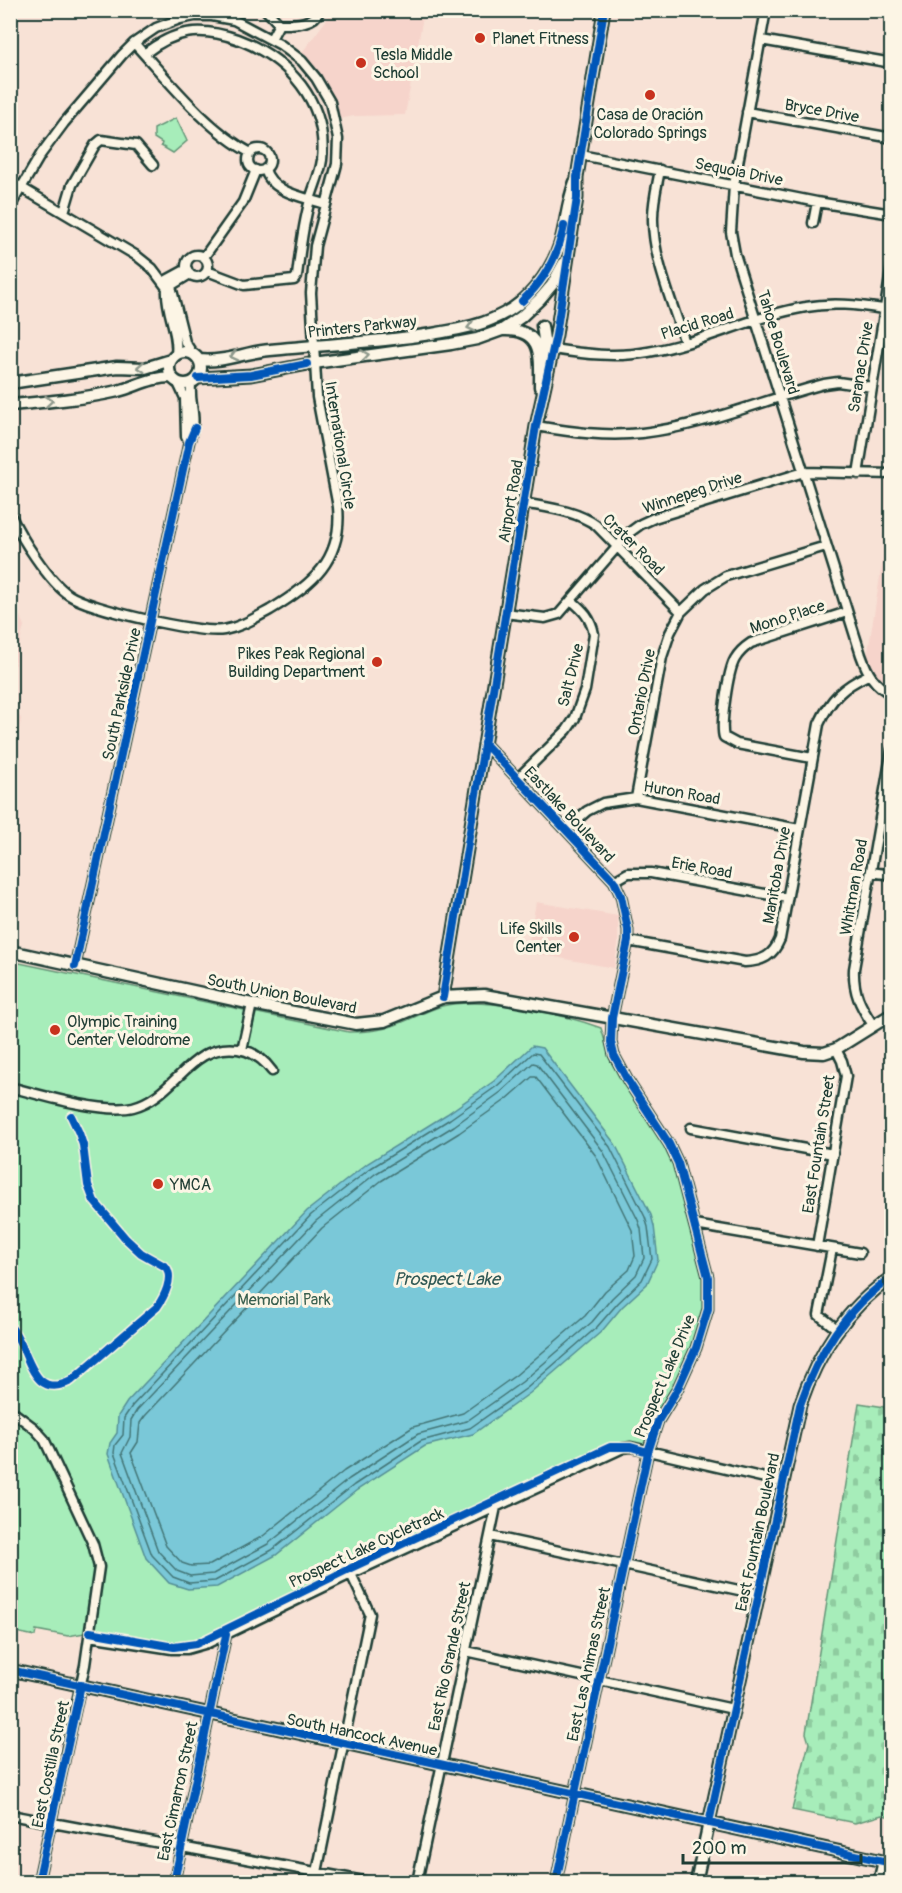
<svg xmlns="http://www.w3.org/2000/svg" width="902" height="1893" font-family="Pangolin,sans-serif">
<defs>
<pattern id="cemetery-stones" width="16" height="16" patternUnits="userSpaceOnUse" patternTransform="scale(1.5)"><rect width="16" height="16" fill="#a7edba"/><path d="M2 7V4a2 2 0 0 1 4 0v3zM10 15v-3a2 2 0 0 1 4 0v3z" fill="#8fcca0"/></pattern>
</defs>
<rect width="100%" height="100%" fill="#f8e2d6"/>
<filter id="ink" filterUnits="userSpaceOnUse"><feTurbulence type="fractalNoise" baseFrequency=".0167" numOctaves="2"/><feDisplacementMap in="SourceGraphic" scale="12" xChannelSelector="R" yChannelSelector="G"/><feConvolveMatrix kernelMatrix="1 2 1 2 8 2 1 2 1" color-interpolation-filters="sRGB"/></filter>
<g filter="url(#ink)">
<!-- built -->
<path fill="#f6d4cb" d="M333,11H424L405,115L354,116L339,119L328,88L301,54Z
M891,508V688L880,679L867,658Z
M11,594L24,626L11,679L10,594Z
M11,700L21,719L16,745L11,744Z
M536,902L618,916V945L614,968L527,952Z"/>
<!-- green -->
<path fill="#a7edba" stroke="#639577" stroke-width="1.5" d="M176,118L187,141L173,153L161,146L162,143L154,138V129Z
M10,961L349,1032C361,1032 374,1031 386,1028C405,1023 422,1012 442,1006C482,996 563,1014 601,1028L611,1061L665,1145L675,1167L681,1186L705,1288L704,1308L697,1333L673,1390L657,1414L643,1446L618,1445L251,1616L209,1639L182,1647L90,1632L68,1636L36,1630L35,1636L11,1631Z"/>
<!-- cemetery -->
<path fill="url(#cemetery-stones)" stroke="#639577" stroke-width="1.5" d="M859,1403L891,1408L892,1817L882,1815L855,1823L792,1810L809,1743L806,1733Z"/>
<!-- water -->
<path fill="#7ac8d8" stroke="#569096" stroke-width="1.5" d="M532,1046L542,1048L615,1144L651,1215L654,1226L658,1260L647,1284L622,1307L602,1331L530,1393L473,1434L425,1446L357,1490L276,1555L217,1587L188,1589L169,1583L146,1558L108,1454L110,1443L117,1433L118,1416L127,1402L307,1211L368,1163L447,1114L494,1081Z"/>
<g fill="none" stroke-linecap="round" stroke-linejoin="round">
<!-- shore -->
<path stroke="#437576" stroke-width="1.5" d="M533,1053L539,1054L610,1147L645,1217L648,1227L652,1259L642,1280L618,1303L597,1327L527,1388L470,1428L421,1441L354,1485L272,1550L215,1581L189,1583L173,1577L152,1555L114,1453L115,1445L123,1435L124,1418L132,1406L311,1215L371,1168L450,1119L497,1086Z
M533,1063L537,1064L603,1151L638,1220L641,1229L644,1258L636,1275L612,1298L592,1322L522,1382L467,1421L418,1434L349,1479L268,1544L213,1574L190,1576L177,1571L158,1551L122,1453L130,1437L131,1420L137,1410L316,1221L375,1174L454,1126L501,1092Z
M532,1077H536L596,1156L632,1230L635,1256L629,1270L605,1291L585,1316L516,1375L463,1413L413,1427L344,1471L263,1536L210,1565L191,1566L182,1563L166,1546L131,1453L138,1442L140,1423L145,1416L322,1228L381,1181L459,1133L507,1099Z"/>
<!-- minor casing -->
<g stroke="#1f3d34" stroke-width="13">
<path id="minor" d="M266,10L279,24
M766,10L734,185L731,232L735,254L861,655C867,672 874,686 892,694
M271,39L279,24C292,24 314,25 320,10
M761,40L892,63
M134,43C168,80 207,130 251,153
M144,54C175,30 200,26 237,39C289,58 328,103 322,160C320,174 314,186 310,200C303,225 300,250 297,276L294,280L244,285L207,271
M747,112L892,138
M248 160a11 11 0 1 1 22 0a11 11 0 1 1-22 0Z
M581,155L817,202L892,214
M265,169C271,193 305,197 325,204
M660,170C657,186 653,201 653,217C652,257 673,304 685,343
M10,181L137,256L152,268L167,288L172,290L185,342L192,353
M10,207L41,154L64,123L122,55L134,43L156,28L180,19L195,16H212L234,20L281,45L302,61L316,78L330,102L338,139L337,164L315,246L311,293L317,397L338,507C343,560 312,585 270,610C255,618 241,627 224,630C199,634 90,609 69,595C49,582 20,536 10,514
M64,212L72,185L95,145L101,140L136,145L153,165
M813,223L817,202
M186 266a11 11 0 1 1 22 0a11 11 0 1 1-22 0Z
M204,257L243,202L256,170
M163,282L187,269
M167,288C165,311 179,332 176,354
M167,288L190,274
M553,349C584,354 616,358 648,352C702,343 752,316 806,307C832,302 858,305 883,309
M178,383L185,398L186,436L189,442
M536,426C571,432 606,437 642,433C704,426 763,400 824,384L838,382L872,387
M858,474L892,265
M523,503C549,508 574,510 596,525L681,612
M505,613L545,618L559,614L630,532L641,524L654,518L804,472L892,474
M484,743L614,881L621,896L628,930V941L612,1018L611,1042L614,1055L628,1081L669,1144L678,1163L708,1277V1309L696,1348L677,1390L658,1421L648,1452L556,1882
M812,758L737,744L724,737C720,725 728,671 735,659C739,652 745,647 751,643L847,612
M518,778L567,730L575,718L585,690L594,634C591,618 583,610 571,600
M636,798L662,657L670,633L681,612L705,589L726,576L826,546
M566,829L587,811L603,803L636,798L799,829
M871,872L892,875
M614,881L628,873H651L787,898
M628,941L745,962C763,961 773,956 780,939L819,724C831,698 843,687 868,675
M75,966L189,442C199,416 189,409 191,383
M873,1025C860,1006 853,992 854,969L892,749
M242,1050L252,1004
M10,1087C40,1095 105,1114 133,1107C175,1097 190,1042 238,1049C252,1051 264,1060 272,1071
M691,1128L833,1154
M695,1225L860,1253
M817,1246L846,1076L842,1061L836,1049
M832,1249L819,1315L837,1329
M10,1410L34,1428L44,1439L93,1544L99,1567L85,1665L38,1882
M490,1536L757,1594
M89,1636L172,1649H187L208,1643L351,1574L623,1448L631,1447L782,1482
M466,1651L733,1709
M10,1815L369,1882
M174,1882L226,1635
M315,1882L370,1614L351,1574
M417,1882L496,1507
M878,1882L883,1861"/>
</g>
<!-- major casing -->
<g stroke="#1f3d34" stroke-width="15">
<path id="major" d="M542,326L545,346L544,359
M502,330C544,328 540,356 540,387
M169 368a16 16 0 1 1 32 0a16 16 0 1 1-32 0Z
M199,360C224,363 245,352 270,350C317,345 364,343 411,337C457,330 504,326 535,288C546,275 555,260 560,244C566,224 567,203 575,182
M198,378L251,375L314,363L451,344L477,339L502,330L521,317L540,299L552,285L564,263
M10,383L117,367L145,368L171,360
M10,405C46,402 82,399 118,391C137,386 151,377 172,377
M10,951L252,1004L356,1024L384,1021L443,997L484,995L804,1052L824,1053L836,1049L892,1014
M443,997L536,426L556,335L577,198V177L604,10
M10,1670L892,1863
M696,1882L800,1405C818,1353 845,1309 892,1277"/>
</g>
<!-- minor -->
<use href="#minor" stroke="#fcf5e5" stroke-width="8"/>
<!-- major -->
<use href="#major" stroke="#fcf5e5" stroke-width="10"/>
<!-- cycleway casing -->
<g stroke="#fcf5e5" stroke-width="11">
<path id="cycleway" d="M522,301C545,280 558,256 564,226
M198,378L251,375L307,364
M484,743L614,881L621,896L628,930V941L612,1018L611,1042L614,1055L628,1081L669,1144L678,1163L708,1277V1309L696,1348L677,1390L658,1421L648,1452L556,1882
M75,966L189,442L195,428
M443,997L536,426L556,335L577,198V177L604,10
M10,1326C30,1347 29,1402 71,1381L157,1307C164,1297 174,1278 166,1267L141,1253L126,1239L94,1201L88,1185L83,1145L79,1133L71,1116
M90,1632L174,1647L196,1644L351,1568L610,1447H631L648,1452
M10,1670L892,1863
M709,1823L800,1405C818,1353 845,1309 892,1277
M38,1882L81,1685
M174,1882L226,1635"/>
</g>
<!-- cycleway -->
<use href="#cycleway" stroke="#0057b8" stroke-width="8"/>
</g>
<!-- one-way arrows -->
<defs><path id="oneway-chevron" d="M-2-3.5L2.5 0L-2 3.5" fill="none" stroke-width="1.6" stroke-linecap="round" stroke-linejoin="round" transform="scale(1.5)"/></defs>
<g stroke="#8e998c">
<use href="#oneway-chevron" transform="translate(471 327) rotate(165)"/>
<use href="#oneway-chevron" transform="translate(365 355) rotate(-8)"/>
<use href="#oneway-chevron" transform="translate(234 356) rotate(165)"/>
<use href="#oneway-chevron" transform="translate(141 367) rotate(176)"/>
<use href="#oneway-chevron" transform="translate(49 401) rotate(-5)"/>
</g>
</g>
<!-- markers -->
<g fill="#c8321e" stroke="#fcf5e5" stroke-width="2">
<circle cx="480" cy="38" r="6"/>
<circle cx="361" cy="63" r="6"/>
<circle cx="650" cy="95" r="6"/>
<circle cx="377" cy="662" r="6"/>
<circle cx="574" cy="937" r="6"/>
<circle cx="55" cy="1030" r="6"/>
<circle cx="158" cy="1184" r="6"/>
</g>
<g text-anchor="middle" stroke-width="6" stroke-linejoin="round" paint-order="stroke">
<!-- poi labels -->
<g font-size="16" fill="#1f3d34" stroke="#fcf5e5" text-anchor="start">
<text x="492" y="44">Planet Fitness</text>
<text x="373" y="60">Tesla Middle<tspan x="373" dy="18">School</tspan></text>
<text x="650" y="120" text-anchor="middle">Casa de Oración<tspan x="650" dy="18">Colorado Springs</tspan></text>
<text x="365" y="659" text-anchor="end">Pikes Peak Regional<tspan x="365" dy="18">Building Department</tspan></text>
<text x="562" y="934" text-anchor="end">Life Skills<tspan x="562" dy="18">Center</tspan></text>
<text x="67" y="1027">Olympic Training<tspan x="67" dy="18">Center Velodrome</tspan></text>
<text x="170" y="1190">YMCA</text>
</g>
<!-- street labels -->
<g font-size="16" fill="#1f3d34" stroke="#fcf5e5">
<text transform="translate(822 110) rotate(10)" y="6">Bryce Drive</text>
<text transform="translate(739 171) rotate(11)" y="6">Sequoia Drive</text>
<text transform="translate(697 323) rotate(-17)" y="6">Placid Road</text>
<text transform="translate(362 326) rotate(-6)" y="6">Printers Parkway</text>
<text transform="translate(779 342) rotate(73)" y="6">Tahoe Boulevard</text>
<text transform="translate(860 367) rotate(-81)" y="6">Saranac Drive</text>
<text transform="translate(341 445) rotate(81)" y="6">International Circle</text>
<text transform="translate(692 492) rotate(-18)" y="6">Winnepeg Drive</text>
<text transform="translate(510 501) rotate(-80)" y="6">Airport Road</text>
<text transform="translate(634 544) rotate(45)" y="6">Crater Road</text>
<text transform="translate(787 616) rotate(-18)" y="6">Mono Place</text>
<text transform="translate(570 675) rotate(-76)" y="6">Salt Drive</text>
<text transform="translate(641 692) rotate(-79)" y="6">Ontario Drive</text>
<text transform="translate(121 694) rotate(-78)" y="6">South Parkside Drive</text>
<text transform="translate(682 792) rotate(10)" y="6">Huron Road</text>
<text transform="translate(570 814) rotate(47)" y="6">Eastlake Boulevard</text>
<text transform="translate(702 867) rotate(10)" y="6">Erie Road</text>
<text transform="translate(776 875) rotate(-80)" y="6">Manitoba Drive</text>
<text transform="translate(853 887) rotate(-80)" y="6">Whitman Road</text>
<text transform="translate(282 993) rotate(11)" y="6">South Union Boulevard</text>
<text transform="translate(818 1144) rotate(-81)" y="6">East Fountain Street</text>
<text transform="translate(664 1376) rotate(-67)" y="6">Prospect Lake Drive</text>
<text transform="translate(757 1532) rotate(-78)" y="6">East Fountain Boulevard</text>
<text transform="translate(366 1547) rotate(-25)" y="6">Prospect Lake Cycletrack</text>
<text transform="translate(449 1656) rotate(-78)" y="6">East Rio Grande Street</text>
<text transform="translate(588 1664) rotate(-78)" y="6">East Las Animas Street</text>
<text transform="translate(362 1734) rotate(12)" y="6">South Hancock Avenue</text>
<text transform="translate(50 1764) rotate(-78)" y="6">East Costilla Street</text>
<text transform="translate(177 1791) rotate(-78)" y="6">East Cimarron Street</text>
</g>
<!-- park labels -->
<g font-size="16" fill="#3a604f" stroke="#fcf5e5">
<text x="284" y="1305">Memorial Park</text>
</g>
<!-- water labels -->
<g font-size="18" font-style="italic" fill="#315955" stroke="#fcf5e5">
<text x="447" y="1285">Prospect Lake</text>
</g>
</g>
<!-- margin -->
<rect width="902" height="1893" fill="none" stroke="#fcf5e5" stroke-width="36"/>
<rect x="18" y="18" width="866" height="1857" fill="none" stroke="#1f3d34" stroke-width="2" filter="url(#ink)"/>
<!-- scale -->
<path d="M683 1854v9h178v-9" fill="none" stroke="#1f3d34" stroke-width="3"/>
<text x="692" y="1854" font-size="18" fill="#1f3d34" stroke="#fcf5e5" stroke-width="4.5" paint-order="stroke">200 m</text>
</svg>
